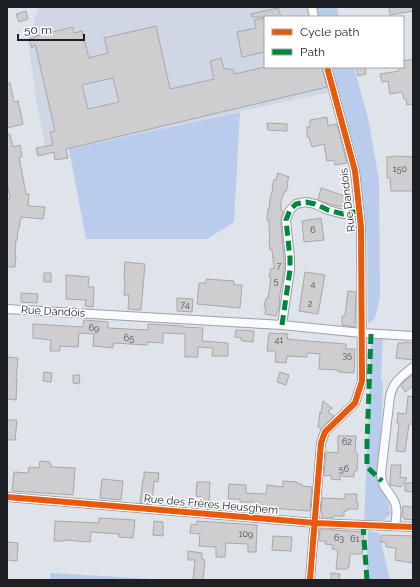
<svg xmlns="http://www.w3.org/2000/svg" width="420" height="587" font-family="Raleway,sans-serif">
<rect width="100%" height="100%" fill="#dfe3ea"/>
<!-- built -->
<path fill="#d0d7e4" d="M42,7H313L315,17H265V67H328L334,91L47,154L37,104L27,34L34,23L37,10Z"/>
<!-- green -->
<path fill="#bacceb" d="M315,7H337L339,17H318Z
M329,67H354L368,118L379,180L380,297L375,318L368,324L367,237L357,156L339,102Z
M240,112L234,222L207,239H86L69,149Z
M371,338H383L381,378L383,383L379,478L388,502L391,514L384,520L364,522C367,461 369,399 371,338Z
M368,531L379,533L390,580H366Z
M50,573L171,580H50Z"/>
<!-- building -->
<path fill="#cecdd0" stroke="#a8a7aa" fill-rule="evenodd" d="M389,7H413V11L390,15Z
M278,8L281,17H252L251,14Z
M26,11L28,19L19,22L16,14Z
M265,18V52L242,57L237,32L256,28L254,20Z
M156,26L170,89L214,79L210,61L221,58L224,69L227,68L228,70L233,69L235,74L265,67H322L327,87L66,149L68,158L55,160L54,152L38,156L36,148L53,145L50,132L55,131L35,44L32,48L29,39L34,38L33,37L73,27L74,33L82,31L89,58L108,53L104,38ZM113,78L119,102L88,109L82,85Z
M413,59V104L407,105L406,99H404L402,92L390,94L388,81L382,82L380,74L399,71L398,67H403V61Z
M356,67H365L366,74L358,76Z
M7,83H10L14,102L18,101L23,124L7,128Z
M327,117L328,126L337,124L347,163L335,165L334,160L327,161L324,144L312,147L309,137H307V127H310V120Z
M267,123L287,124V131L268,130Z
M7,134H10L13,147L20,145L22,157H19L26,194H29L28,206L45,207L43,219L21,217L19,229H18L17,240H16L15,255H16L15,267H7V199H10L7,182Z
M397,156L413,157V191H391L390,178H387V157Z
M278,173L289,177L287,183L288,184L286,192H284L281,201V211H283V214L281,218V227L284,259V270L279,300H280L279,309H278L276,316L265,314L266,307H264L266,298H268L269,292L271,277H269L271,268L274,269L272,250H270L269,240L270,239L269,228V220H267L268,209L269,210L270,199L273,188H272L274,179L276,180Z
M321,188L348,197L344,207L332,205L318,200Z
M321,218L324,240L304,242L302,221Z
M125,262L145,264L141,310L128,309L129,295H124L125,280H124Z
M305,272L325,275L318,314L299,311Z
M44,273H51V282H44Z
M66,275L89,277L88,287H94L93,307L85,306L86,300L66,299Z
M206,279L234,281V285H242L240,308L197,304L199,283H206Z
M348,291L356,292L355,327L342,325V316H345Z
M21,293L38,294L37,303L21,302Z
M177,298L193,299L192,312L177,311Z
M84,320L108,322V328L127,329L148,330V324L183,326V327L203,328L202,341L228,343V356H212L213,348L198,347V357H185V334L163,333V343L147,342V345L114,343L113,348L93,346L94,334L79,333L78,347L60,346V351H50L51,340L33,338V324L83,327Z
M236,330L254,331L253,342L242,341L241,338L235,337Z
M269,333L288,334L287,339L308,341L346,344V349H355L354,373L338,372V370L319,369L320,354L307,353V357L287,356L286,363L275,362L276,351H267Z
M404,342L413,343V360L396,358L398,343H404Z
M7,357L18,358L16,379H17L16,400L7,399Z
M44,372L52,373L51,382L43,381Z
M280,372L289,375L286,385L277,382Z
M73,375H80L79,384L73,383Z
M413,375V386L405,392L401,386L405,380Z
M408,396L413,397V424H409L405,452L396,451L399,423H397L398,413L406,414Z
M323,401L332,408L328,412L334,416L321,429L318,427L320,412L321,414Z
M7,420H17L15,440H7Z
M338,436H356L355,452L358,454L357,471H354V477L340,476V480L331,479V475L324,476L326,452L338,453Z
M40,461L50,462V464H51V467L75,468L73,495L12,491L14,472L28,473L29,467L39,468Z
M391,465H401L400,477L407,478L401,487L390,485Z
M144,472L159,473L158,482L154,481L152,504L140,503L143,479H144Z
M102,479L123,481L121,500L100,498Z
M283,481L297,482V484H302V486L312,487L310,511L257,507L258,502H240V499H228L229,484L246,485V493L266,494L267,485L283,487Z
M197,482H210L209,501H201V497L196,496Z
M405,483H413V492L405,491Z
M345,494H357L356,502H358V509H347V511H344V516H334L333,518H322V512H321L322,498L345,499Z
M403,506L413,507V520L404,519L402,516Z
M99,518L135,520L133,538L119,537V534L91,532L90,542L64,540V541H54L55,521L99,523Z
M154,521L163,522V536L153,535Z
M197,521L257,525L256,552H248V544L226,543L225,557H216V547L199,546L200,534L190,533L191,524L197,525Z
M320,529H332V530L364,532L362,554H350L349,567H347V569H336L338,550L332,549L333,545L325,544L326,541H319Z
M381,535L413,536V563L395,560L396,548L386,547V542H381Z
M273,536L292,537L291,551L272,550Z
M7,542L18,543L17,561L7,560Z
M188,551L202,553V559L205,560L203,580H193L195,560H188Z
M331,573L340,574L339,580H331Z"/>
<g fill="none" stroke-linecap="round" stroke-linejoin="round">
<!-- street casing -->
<g stroke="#9ea1a6" stroke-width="10">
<path id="street" d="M312,7L314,17
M7,309L282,325L362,333L413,336
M282,325L290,270V258L286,220L290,210L296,204L306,202L315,204L328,210L343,214L359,211
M7,497L315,523L413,527
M395,526C396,519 398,510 395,503C390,491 382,489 381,474L390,396C393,382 402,376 413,367
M310,580L321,443L325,432L355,403L362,381L361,227L355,171L327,67"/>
</g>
<!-- street -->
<use href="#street" stroke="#fafbfc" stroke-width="8"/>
<!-- quiet -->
<path stroke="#00873e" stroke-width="5" stroke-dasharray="10 5" stroke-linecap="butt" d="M282,325L290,270V258L286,220L290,210L296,204L306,202L315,204L328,210L343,214L359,211
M371,334L367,444V467L382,481
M363,525L367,580"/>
<!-- cycleway casing -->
<g stroke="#fff" stroke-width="8">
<path id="cycleway" d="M7,497L315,523L413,527
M310,580L321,443L325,432L355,403L362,381L361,227L355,171L327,67"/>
</g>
<!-- cycleway -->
<use href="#cycleway" stroke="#e8590c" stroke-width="6"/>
</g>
<g text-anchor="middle" stroke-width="3" stroke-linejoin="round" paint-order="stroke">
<!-- number labels -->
<g font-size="9" fill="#4a4c4f">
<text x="400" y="172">150</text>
<text x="313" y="233">6</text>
<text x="279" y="269">7</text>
<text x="276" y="284">5</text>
<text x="313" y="287">4</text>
<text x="310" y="307">2</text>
<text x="185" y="308">74</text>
<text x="94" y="331">69</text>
<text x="129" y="341">65</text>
<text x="279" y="343">41</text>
<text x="347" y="358">35</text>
<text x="347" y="445">62</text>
<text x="344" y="472">56</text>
<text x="246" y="537">109</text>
<text x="339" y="541">63</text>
<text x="355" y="542">61</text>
</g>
<!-- street labels -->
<g font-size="11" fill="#1c1f23" stroke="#fff">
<text transform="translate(347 200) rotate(-97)" y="4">Rue Dandois</text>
<text transform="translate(53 311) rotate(3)" y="4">Rue Dandois</text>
<text transform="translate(211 504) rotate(5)" y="4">Rue des Frères Heusghem</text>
</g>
</g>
<!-- border -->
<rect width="420" height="587" fill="none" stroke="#1c1f23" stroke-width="16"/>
<!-- legend -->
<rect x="264" y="16" width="140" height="52" fill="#ffffff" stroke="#a4a5a7"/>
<rect x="272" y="29" width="20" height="6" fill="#e8590c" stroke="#a4a5a7"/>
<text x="300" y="36" font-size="12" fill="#1c1f23">Cycle path</text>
<rect x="272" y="49" width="20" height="6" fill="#00873e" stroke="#a4a5a7"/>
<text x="300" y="56" font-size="12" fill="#1c1f23">Path</text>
<!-- scale -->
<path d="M18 34v6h66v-6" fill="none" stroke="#1c1f23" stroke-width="2"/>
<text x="24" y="34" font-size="12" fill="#1c1f23" stroke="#ffffff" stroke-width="3" paint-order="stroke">50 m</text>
</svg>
